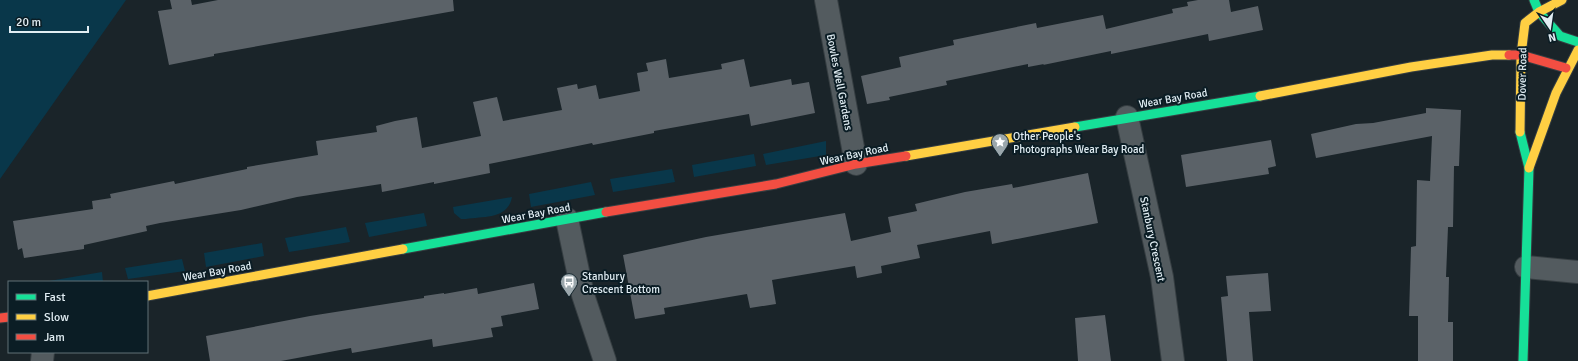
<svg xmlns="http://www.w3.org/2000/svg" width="1578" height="361" font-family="Signika,sans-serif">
<rect width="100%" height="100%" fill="#1a2429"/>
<!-- green -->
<path fill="#09374a" d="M0,0H126L0,179Z
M826,141V155L766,165L763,154Z
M754,154L756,166L694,177L692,165Z
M672,169L675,182L613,192L610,179Z
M591,182L595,195L531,207L529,194Z
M512,197C508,219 485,216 466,219H461L454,213L453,207Z
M424,213L427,226L369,237L365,223Z
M346,227L350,242L289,252L285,238Z
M262,243L264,256L206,267L204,253Z
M182,259L185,271L128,279L125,268Z
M102,272L103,282H43Z"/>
<!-- building -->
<path fill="#5b6268" d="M170,0H191L192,5L218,0H453L454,11L214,54V56L169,65L158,11L172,9Z
M1198,0H1229L1231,12L1258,6L1263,30L1209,41L1208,34L1111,54V51L1043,65L1044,64L1028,67V64L946,81L947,85L889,97L890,100L867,104L861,76L901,67L899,57L954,45L953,40L1036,23L1037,28L1103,15L1106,29L1173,13L1172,9L1188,6L1187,2Z
M666,59L669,78L722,69L721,64L744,59L750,87L791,79L792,85L809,82L815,113L751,126L749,114L654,131V133L593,145L592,143L489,164L490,173L434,184V182L382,192L381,184L297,197L241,210L160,223L146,226L147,231L84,245V249L24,258L22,248L18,250L13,221L93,209L92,201L111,198L110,194L174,181L175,184L203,178L247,169V167L318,155L316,141L377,132L376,126L395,121L417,117L422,148L481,136L473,102L497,97L503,121L562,110L557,88L577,84L578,89L596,85L599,99L640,91L637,73L648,71L646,63Z
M1426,108L1461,110L1459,166H1454L1453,227H1448L1446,277H1449L1448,322H1453V361H1418V316H1409L1411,247L1416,246L1417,180L1430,181L1432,136L1316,158L1311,134L1356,124L1373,123L1426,113Z
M1271,140L1276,166L1268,168L1269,174L1186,187L1181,155Z
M1088,173L1098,223L992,244L990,231L917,245L920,258L881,266L882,273L857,278L855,266L772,280L776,304L750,308L747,294L664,308L665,314L635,319L623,255L706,237L845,213L851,241L891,232L888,217L917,211L915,204L965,192L1012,184L1013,188Z
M1268,273L1271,311L1249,312L1253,361H1227L1221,297L1228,296L1226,276Z
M534,283L539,309L501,316L503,326L491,328L493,337L433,347L432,339L352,353L351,348L281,361H210L206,336L310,316L424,298V296L444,293V294L477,288L478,294Z
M1105,315L1111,361H1078L1075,318Z"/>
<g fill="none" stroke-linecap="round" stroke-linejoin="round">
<!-- street casing -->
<g stroke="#363e42" stroke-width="24">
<path id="street" d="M826,0L856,164
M1127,117L1162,277L1173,361
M567,219L583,295L605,361
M1526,267L1578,272
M42,361L43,352"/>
</g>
<!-- fast casing -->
<g stroke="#363e42" stroke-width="11">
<path id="fast" d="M1534,0L1539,12L1560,36L1578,42
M1075,127L1260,96
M1520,132L1529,168L1523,361
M403,249L606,212"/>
</g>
<!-- slow casing -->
<g stroke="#363e42" stroke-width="11">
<path id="slow" d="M1260,96L1411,67L1492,55H1509
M1520,132L1521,55L1525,23L1539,12L1562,0
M906,156L1075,127
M1529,168L1556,93L1578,50
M147,296L403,249"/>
</g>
<!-- jam casing -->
<g stroke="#363e42" stroke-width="11">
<path id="jam" d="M1509,55H1521L1566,68
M606,212L776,184L856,164L906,156
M0,318L9,317"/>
</g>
<!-- street -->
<use href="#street" stroke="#535b5f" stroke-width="22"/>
<!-- fast -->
<use href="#fast" stroke="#16e098" stroke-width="9"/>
<!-- slow -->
<use href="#slow" stroke="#ffcf43" stroke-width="9"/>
<!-- jam -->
<use href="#jam" stroke="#f24e42" stroke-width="9"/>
</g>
<!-- icons -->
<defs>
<g id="sight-pin" transform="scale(0.9)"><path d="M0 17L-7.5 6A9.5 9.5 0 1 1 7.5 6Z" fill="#9ba7ac" stroke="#0b1d25"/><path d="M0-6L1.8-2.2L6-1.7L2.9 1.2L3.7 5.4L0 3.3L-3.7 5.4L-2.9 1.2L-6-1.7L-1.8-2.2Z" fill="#fff"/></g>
<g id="bus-pin" transform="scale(0.9)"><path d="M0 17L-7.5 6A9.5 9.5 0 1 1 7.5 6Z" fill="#9ba7ac" stroke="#0b1d25"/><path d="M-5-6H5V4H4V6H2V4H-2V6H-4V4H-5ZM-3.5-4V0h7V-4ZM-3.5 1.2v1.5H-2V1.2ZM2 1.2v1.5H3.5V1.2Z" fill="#fff"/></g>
</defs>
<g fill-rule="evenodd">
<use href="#sight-pin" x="1000" y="142"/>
<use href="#bus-pin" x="569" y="282"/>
</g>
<g text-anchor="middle" stroke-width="4" stroke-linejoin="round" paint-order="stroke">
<!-- street labels -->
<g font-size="11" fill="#e1edf3" stroke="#0b1d25">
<text transform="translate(1522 74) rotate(-89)" y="4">Dover Road</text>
<text transform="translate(840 82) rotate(79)" y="4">Bowles Well Gardens</text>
<text transform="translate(1173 98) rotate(-10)" y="4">Wear Bay Road</text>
<text transform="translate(854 154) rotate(-12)" y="4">Wear Bay Road</text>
<text transform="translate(536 213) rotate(-11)" y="4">Wear Bay Road</text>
<text transform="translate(1153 239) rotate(78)" y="4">Stanbury Crescent</text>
<text transform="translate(217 271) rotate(-10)" y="4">Wear Bay Road</text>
</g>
<!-- poi labels -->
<g font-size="11" fill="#e1edf3" stroke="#0b1d25" text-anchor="start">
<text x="1013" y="140">Other People's<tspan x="1013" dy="13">Photographs Wear Bay Road</tspan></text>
<text x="582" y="280">Stanbury<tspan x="582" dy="13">Crescent Bottom</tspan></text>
</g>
</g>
<!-- legend -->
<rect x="8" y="281" width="140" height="72" fill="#0b1d25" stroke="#617077"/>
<rect x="16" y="294" width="20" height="6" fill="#16e098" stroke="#617077"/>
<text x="44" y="301" font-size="12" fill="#e1edf3">Fast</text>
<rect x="16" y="314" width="20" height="6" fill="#ffcf43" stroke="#617077"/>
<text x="44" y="321" font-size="12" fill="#e1edf3">Slow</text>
<rect x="16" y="334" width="20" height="6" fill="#f24e42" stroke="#617077"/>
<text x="44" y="341" font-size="12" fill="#e1edf3">Jam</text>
<!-- north arrow -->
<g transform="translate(1550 28) rotate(167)" stroke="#0b1d25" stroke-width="3" paint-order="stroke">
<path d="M0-3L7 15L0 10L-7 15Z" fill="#e1edf3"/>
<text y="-6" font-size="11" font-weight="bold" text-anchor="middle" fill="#e1edf3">N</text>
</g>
<!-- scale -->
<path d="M10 26v6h78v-6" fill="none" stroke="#e1edf3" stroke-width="2"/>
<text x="16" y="26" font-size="12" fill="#e1edf3" stroke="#0b1d25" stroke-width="3" paint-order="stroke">20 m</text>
</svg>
